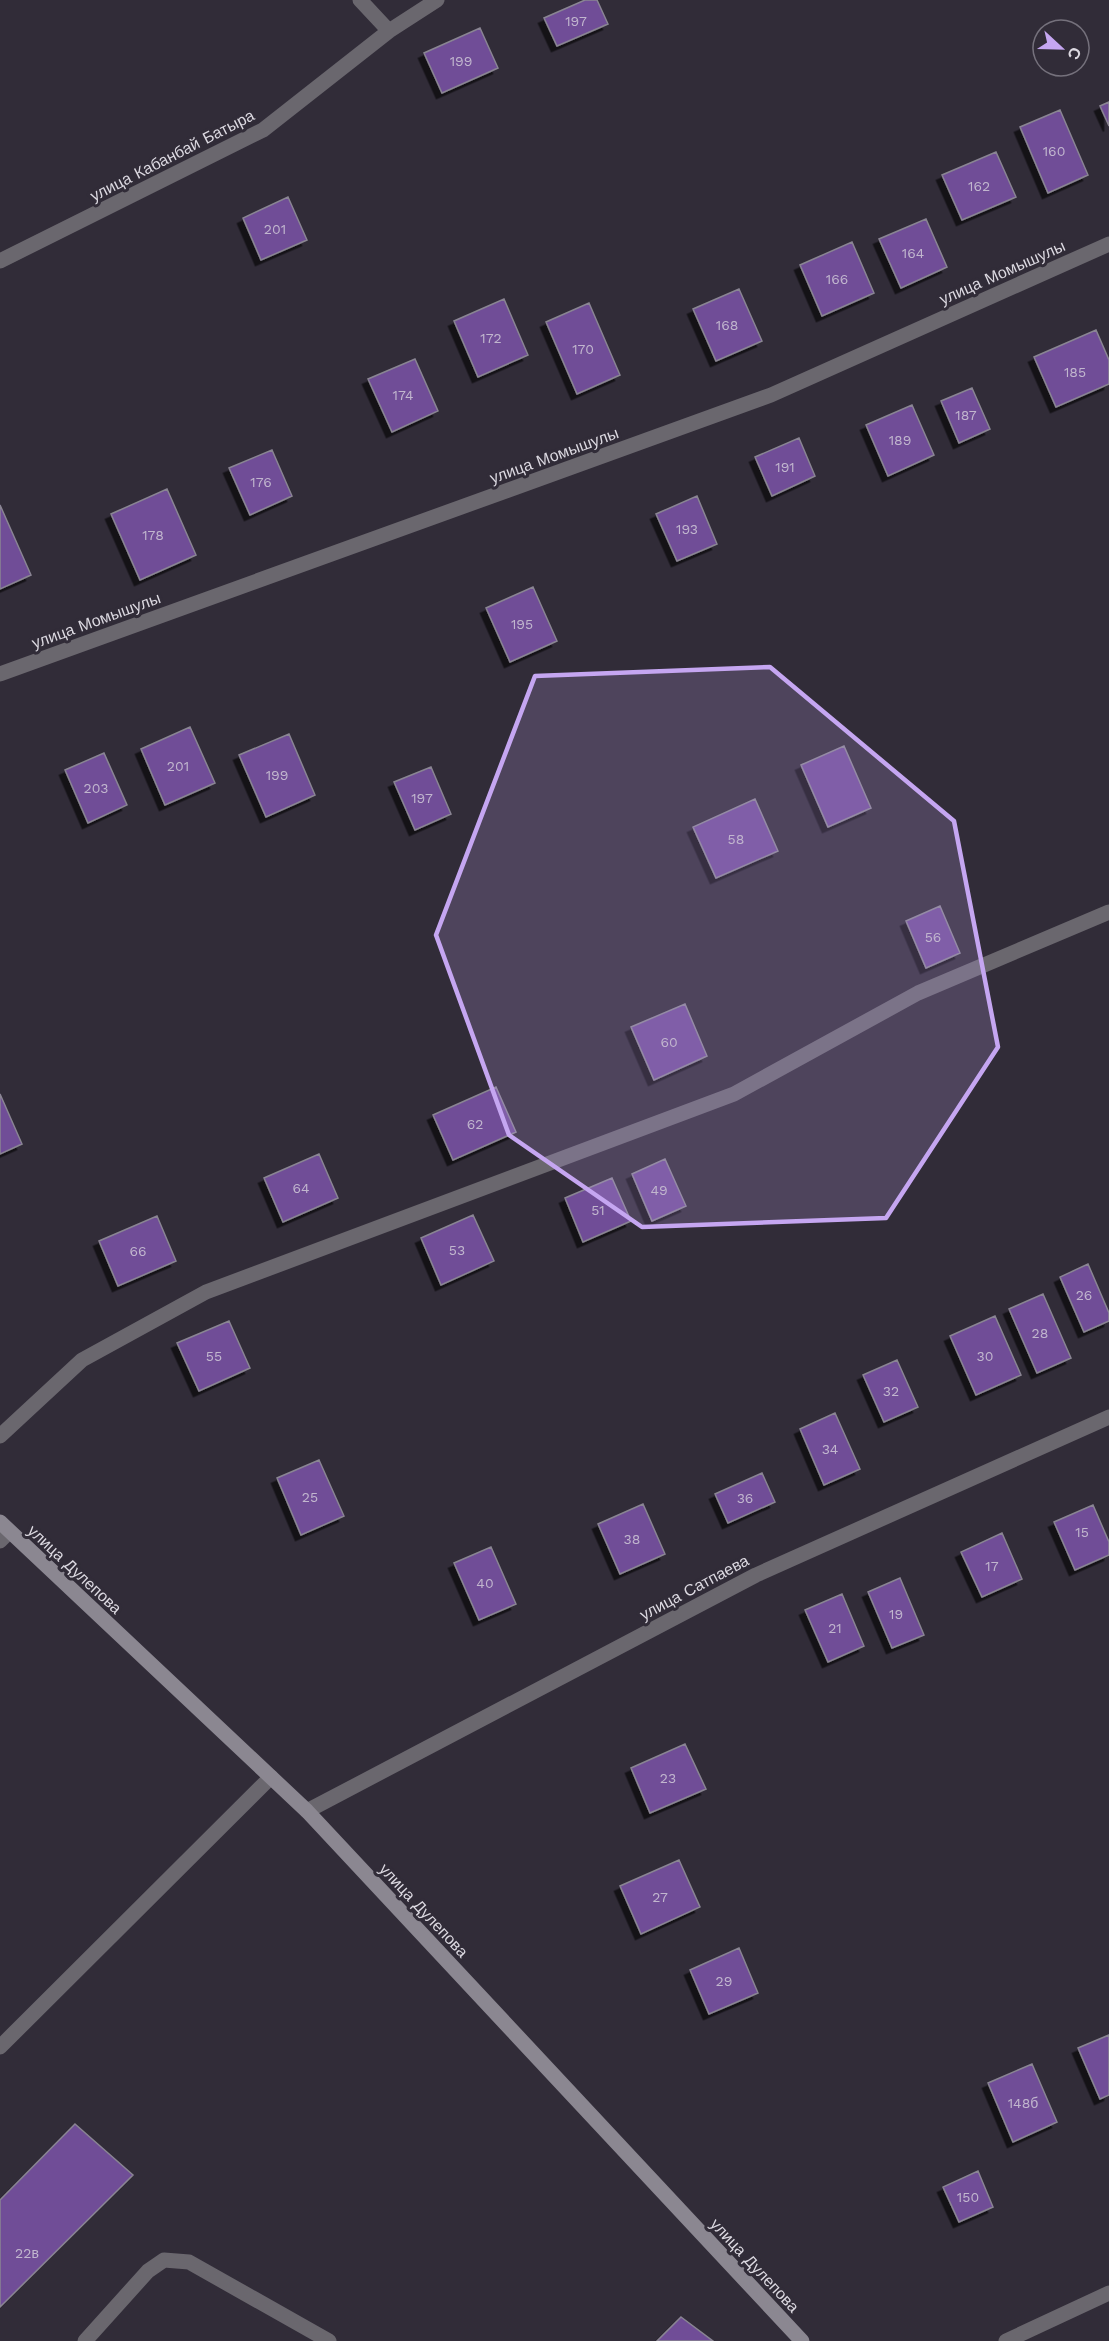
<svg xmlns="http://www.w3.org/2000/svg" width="1109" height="2341" font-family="'Work Sans',sans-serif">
<defs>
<filter id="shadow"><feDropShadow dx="-5.5" dy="5.5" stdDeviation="0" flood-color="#0009"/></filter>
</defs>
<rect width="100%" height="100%" fill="#312c38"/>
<!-- building -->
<path fill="#6f4e97" stroke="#8a8593" stroke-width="1.5" filter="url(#shadow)" d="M585,0H597L608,24L557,46L544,18Z
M480,28L498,68L442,93L424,53Z
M1109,102V126L1100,106Z
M1060,110L1088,175L1048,193L1020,127Z
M996,152L1016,197L962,220L942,175Z
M288,197L307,240L261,260L243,218Z
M926,219L947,267L901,288L879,239Z
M852,242L874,293L822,316L800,265Z
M739,289L762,341L716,361L693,309Z
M504,299L528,355L478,377L454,321Z
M589,303L620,375L577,394L546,322Z
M1096,330L1109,360V384L1056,407L1034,357Z
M415,359L438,411L392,432L368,379Z
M972,388L990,429L959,443L941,401Z
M912,405L934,455L888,476L866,425Z
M799,438L815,476L772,496L755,457Z
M272,450L292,496L250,515L229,468Z
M167,489L196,555L140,580L111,514Z
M697,496L717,544L677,561L656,514Z
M0,505L31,575L0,589Z
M533,587L557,641L510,662L486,608Z
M190,727L215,783L165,805L141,749Z
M289,734L315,795L266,817L239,755Z
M844,746L871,808L828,827L801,765Z
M104,753L127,805L88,823L65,770Z
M431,767L451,814L415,830L394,782Z
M755,799L778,851L716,878L693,827Z
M940,906L960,953L926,968L906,921Z
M685,1004L707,1056L654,1080L631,1027Z
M496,1087L516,1132L453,1160L433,1115Z
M0,1094L22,1144L0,1154Z
M319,1154L338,1198L283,1222L264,1178Z
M665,1159L686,1206L652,1221L632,1174Z
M612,1178L631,1221L583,1242L565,1198Z
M473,1215L494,1261L441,1285L421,1238Z
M157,1216L176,1261L118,1286L99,1241Z
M1088,1264L1109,1313V1321L1084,1332L1060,1277Z
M1043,1294L1071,1358L1037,1373L1009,1309Z
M995,1316L1021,1375L976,1395L950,1336Z
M229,1321L250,1368L199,1391L177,1343Z
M897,1360L918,1407L884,1422L863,1375Z
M835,1413L860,1469L824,1485L800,1429Z
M319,1460L344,1516L301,1535L277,1478Z
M762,1473L775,1502L728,1523L715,1494Z
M643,1504L665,1554L620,1574L598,1524Z
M1093,1505L1109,1542V1555L1075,1570L1054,1522Z
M1002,1533L1022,1579L982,1597L961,1552Z
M491,1547L516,1604L479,1620L454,1563Z
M900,1578L924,1635L892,1648L868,1592Z
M842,1594L864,1646L828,1662L805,1610Z
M685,1744L706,1789L650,1813L631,1768Z
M679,1860L700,1907L641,1934L620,1886Z
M739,1948L758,1993L709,2014L690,1970Z
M1109,2035V2095L1100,2099L1078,2048Z
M1032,2064L1057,2122L1013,2142L988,2083Z
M75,2124L133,2175L0,2307V2200Z
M978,2171L993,2207L959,2222L943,2187Z
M681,2317L713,2341H657Z"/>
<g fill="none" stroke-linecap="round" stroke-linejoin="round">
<!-- lane -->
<path stroke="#6a676e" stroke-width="15" d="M0,2047L271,1777
M85,2341L148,2271L164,2260L189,2262L329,2341"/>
<!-- street -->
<path stroke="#6a676e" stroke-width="15" d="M360,0L389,31
M0,261L263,130L389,31L437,0
M0,674L771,395L1109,244
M0,1436L82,1360L206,1292L734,1094L918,993L1109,912
M0,1541L9,1532
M307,1811L756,1575L1109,1417
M1006,2341L1109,2293"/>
<!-- secondary -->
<path stroke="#8b8791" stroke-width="15" d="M0,1522L307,1811L802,2341"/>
</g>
<!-- marked area -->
<path fill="#c5a6f1" fill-opacity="0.2" stroke="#c5a6f1" stroke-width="4.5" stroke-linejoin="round" d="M770,667L954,821L998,1047L886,1218L642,1227L509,1135L436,935L535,676Z"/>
<g text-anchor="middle" stroke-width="6" stroke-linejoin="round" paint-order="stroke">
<!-- number labels -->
<g font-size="14" fill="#c1b6ce">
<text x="576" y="26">197</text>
<text x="461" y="66">199</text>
<text x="1054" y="156">160</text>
<text x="979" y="191">162</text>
<text x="275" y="234">201</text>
<text x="913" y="258">164</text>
<text x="837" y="284">166</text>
<text x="727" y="330">168</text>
<text x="491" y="343">172</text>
<text x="583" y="354">170</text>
<text x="1075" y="377">185</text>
<text x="403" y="400">174</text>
<text x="966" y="420">187</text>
<text x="900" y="445">189</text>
<text x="785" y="472">191</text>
<text x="261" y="487">176</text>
<text x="687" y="534">193</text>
<text x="153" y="540">178</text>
<text x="522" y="629">195</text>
<text x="178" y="771">201</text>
<text x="277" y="780">199</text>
<text x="96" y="793">203</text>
<text x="422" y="803">197</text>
<text x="736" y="844">58</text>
<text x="933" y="942">56</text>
<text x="669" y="1047">60</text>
<text x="475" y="1129">62</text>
<text x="301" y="1193">64</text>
<text x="659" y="1195">49</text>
<text x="598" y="1215">51</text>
<text x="457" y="1255">53</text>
<text x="138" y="1256">66</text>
<text x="1084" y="1300">26</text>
<text x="1040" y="1338">28</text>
<text x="214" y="1361">55</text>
<text x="985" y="1361">30</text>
<text x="891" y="1396">32</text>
<text x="830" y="1454">34</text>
<text x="310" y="1502">25</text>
<text x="745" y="1503">36</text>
<text x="1082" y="1537">15</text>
<text x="632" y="1544">38</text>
<text x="992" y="1571">17</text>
<text x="485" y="1588">40</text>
<text x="896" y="1619">19</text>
<text x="835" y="1633">21</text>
<text x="668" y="1783">23</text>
<text x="660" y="1902">27</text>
<text x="724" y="1986">29</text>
<text x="1023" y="2108">148б</text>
<text x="968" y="2202">150</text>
<text x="27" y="2258">22в</text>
</g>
<!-- street labels -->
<g font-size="16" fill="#dcd9e1" stroke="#312c38">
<text transform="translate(172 155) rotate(-27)" y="6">улица Кабанбай Батыра</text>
<text transform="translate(1002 272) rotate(-24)" y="6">улица Момышулы</text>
<text transform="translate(554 455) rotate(-20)" y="6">улица Момышулы</text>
<text transform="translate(96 620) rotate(-20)" y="6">улица Момышулы</text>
<text transform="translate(75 1569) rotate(43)" y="6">улица Дулепова</text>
<text transform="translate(694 1587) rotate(-28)" y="6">улица Сатпаева</text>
<text transform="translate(424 1910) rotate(47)" y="6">улица Дулепова</text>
<text transform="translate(755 2265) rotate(47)" y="6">улица Дулепова</text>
</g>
</g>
<!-- north arrow -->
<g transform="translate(1061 48) rotate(112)"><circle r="28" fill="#312c38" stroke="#75717c" stroke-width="1.5"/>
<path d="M0-4.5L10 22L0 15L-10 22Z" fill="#c5a6f1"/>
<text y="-9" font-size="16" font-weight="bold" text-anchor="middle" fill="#dcd9e1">С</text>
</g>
</svg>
